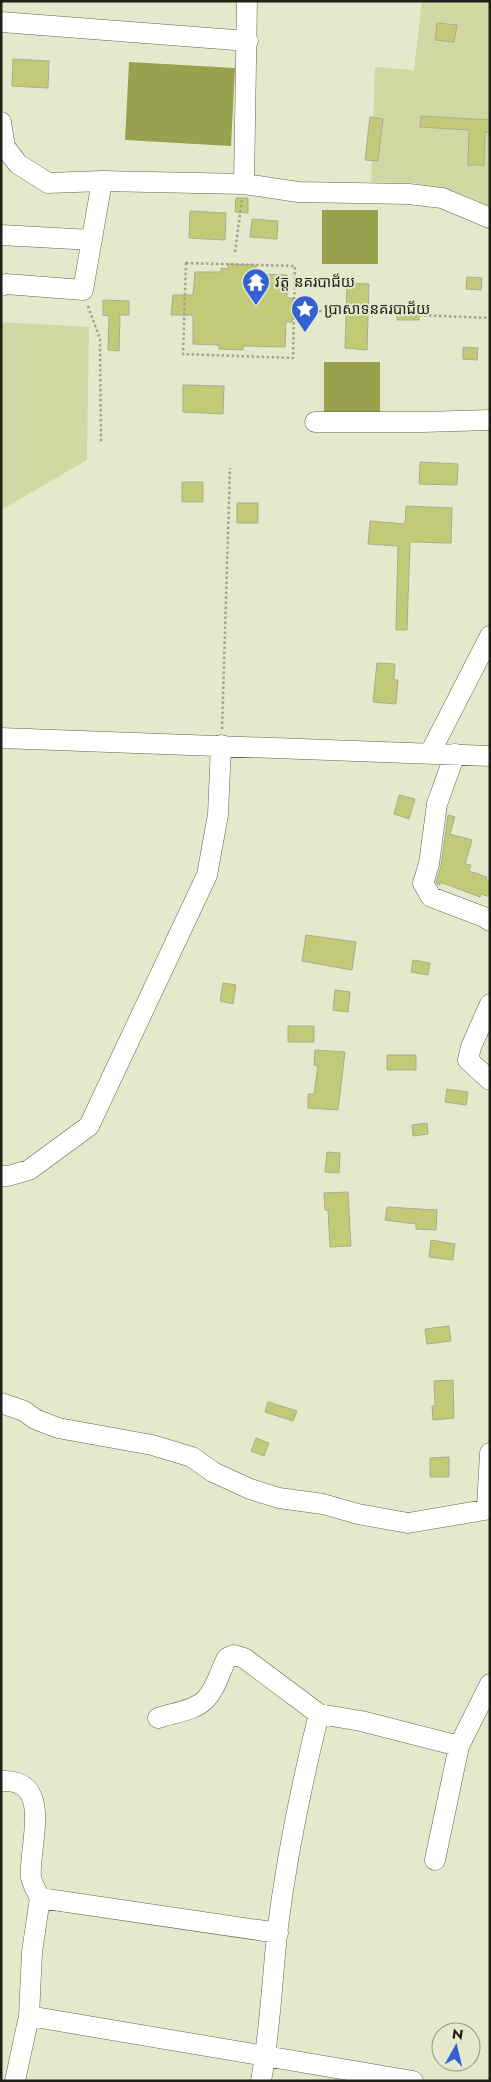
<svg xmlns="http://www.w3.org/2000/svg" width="491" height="2082" font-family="Jost,'Noto Sans Khmer',sans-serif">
<rect width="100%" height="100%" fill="#e5e9cc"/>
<!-- green -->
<path fill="#d1d8a3" d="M422,1H490V207L471,198L416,183L371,182L375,67L414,70Z
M1,322L89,327L87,460L1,510Z"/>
<!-- water -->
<path fill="#98a14e" d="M129,62L235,68L231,146L125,140Z
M322,210H378V264H322Z
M324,362H380V416H324Z"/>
<!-- building -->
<path fill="#c1cb77" stroke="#a9ad91" d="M437,23L457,25L454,42L435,40Z
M13,59L49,61L48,88L12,86Z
M421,116L490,120V133L485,132L484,165H468L469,130L420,127Z
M370,117L383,119L378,161L365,160Z
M236,198H248V213L235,212Z
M190,211L226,213L225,240L189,238Z
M252,219L278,221L277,239L250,237Z
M228,264L256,265L255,274L287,275V298H293L292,322H286L285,347L243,346V350L219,349V345L193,344V315H171L173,295H193L195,272H221V268L228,269Z
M467,277L482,278L481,290L466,289Z
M347,283L369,284L367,350L345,348Z
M103,300L129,301V315H120L119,351L108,350L109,316L103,315Z
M397,308L419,309V320H397Z
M463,347L478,348L477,360L463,359Z
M183,385L224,386L223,414L183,412Z
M420,462L458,464L457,485L419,484Z
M182,482H203V502H182Z
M237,503H258V523H237Z
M406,506L452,508L451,543L410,542L407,630H396L398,546L368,544L370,521L405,524Z
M377,663L395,664L394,680H398L396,704L373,702Z
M399,795L415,799L409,819L394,814Z
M448,815L455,817L450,834L472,840L465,864L471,865L469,871L487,877L486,880L490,881V897L481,894L480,897L440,882V885L437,884L436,882L441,866Z
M306,935L356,942L352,970L302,961Z
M413,960L430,963L428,975L411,972Z
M223,983L236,985L233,1004L220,1001Z
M335,990L350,992L348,1012L333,1010Z
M288,1026H314V1042H288Z
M315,1050L345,1052L338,1110L308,1108V1094H314L318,1066L314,1065Z
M387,1055H416V1070H387Z
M447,1089L468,1092L466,1105L445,1102Z
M427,1123L428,1134L413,1136L412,1125Z
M327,1152L340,1153L339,1173L325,1172Z
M348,1192L351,1246L330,1247L328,1210H325L324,1193Z
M387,1207L437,1210L436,1230L416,1229V1224L385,1220Z
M431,1240L455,1244L453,1260L429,1257Z
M449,1326L451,1341L427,1344L425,1329Z
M453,1380L454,1418L433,1420L432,1406H435L434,1381Z
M268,1402L297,1411L293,1421L265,1412Z
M256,1438L269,1443L264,1456L251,1451Z
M449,1457V1477H430V1458Z"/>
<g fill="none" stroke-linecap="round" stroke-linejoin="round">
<!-- minor casing -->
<g stroke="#61654c" stroke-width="21">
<path id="minor" d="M1,22L248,41
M1,122L5,147L18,164L48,183L102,181L244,184L298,192L409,194L442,198L490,218
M244,184L247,1
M1,235L92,240
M1,286L6,284L83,290L102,181
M315,422H423L490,420
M1,738L490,756
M430,753L490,636
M455,754L437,804L429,864L423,883L431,897L484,917L490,921
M490,1004L471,1047L468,1060L490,1080
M1,1176H8L29,1170L89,1126L207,875L218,815L221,745
M1,1403L24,1411L35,1419L58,1428L152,1445L192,1457L213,1472L250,1489L279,1498L323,1504L358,1514L408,1523L490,1509
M487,1507L490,1453
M158,1718C172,1713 194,1711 205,1700C216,1689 220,1671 227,1658L234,1655L244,1658L319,1714
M1,1781C55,1778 28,1847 31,1877C32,1884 37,1892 40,1898
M435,1860L459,1746L490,1684
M29,2016L413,2081
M15,2081L29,2016L32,1952L40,1898L278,1933
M261,2081C270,2032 272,1983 277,1934C286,1860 301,1786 319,1714L361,1721L459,1746"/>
</g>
<!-- path -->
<path stroke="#a2a58e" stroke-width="2.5" stroke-dasharray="2.5 2.5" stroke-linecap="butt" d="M235,252L242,199
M186,263L295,266L293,358L183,354Z
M88,306L100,339L101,443
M294,310L490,318
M222,729L230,468"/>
<!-- minor -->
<use href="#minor" stroke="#fff" stroke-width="20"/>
</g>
<!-- icons -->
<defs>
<g id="temple-pin" transform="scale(1.4375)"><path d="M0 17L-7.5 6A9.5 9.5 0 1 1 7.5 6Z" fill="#3461d1" stroke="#e5e9cc"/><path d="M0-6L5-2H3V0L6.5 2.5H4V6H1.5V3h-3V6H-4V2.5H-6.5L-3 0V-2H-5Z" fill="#fff"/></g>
<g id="sight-pin" transform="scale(1.4375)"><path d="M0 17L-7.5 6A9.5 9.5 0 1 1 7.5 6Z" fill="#3461d1" stroke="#e5e9cc"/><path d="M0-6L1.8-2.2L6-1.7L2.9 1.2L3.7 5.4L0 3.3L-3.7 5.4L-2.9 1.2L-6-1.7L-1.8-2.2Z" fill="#fff"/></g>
</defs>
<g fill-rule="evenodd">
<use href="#temple-pin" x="256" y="282"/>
<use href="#sight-pin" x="305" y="309"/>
</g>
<g text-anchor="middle" stroke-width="4" stroke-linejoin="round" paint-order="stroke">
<!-- poi labels -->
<g font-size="15" fill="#1f2016" stroke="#e5e9cc" text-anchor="start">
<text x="275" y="287">វត្ត នគរបាជ័យ</text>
<text x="324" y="314">ប្រាសាទនគរបាជ័យ</text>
</g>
</g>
<!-- border -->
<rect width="491" height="2082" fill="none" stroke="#1f2016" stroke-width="5"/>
<!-- north arrow -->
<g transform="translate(456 2047) rotate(8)"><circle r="24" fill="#e5e9cc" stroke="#969983"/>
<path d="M0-4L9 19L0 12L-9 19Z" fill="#3461d1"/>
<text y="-8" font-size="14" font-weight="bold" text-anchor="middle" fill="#1f2016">N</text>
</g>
</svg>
